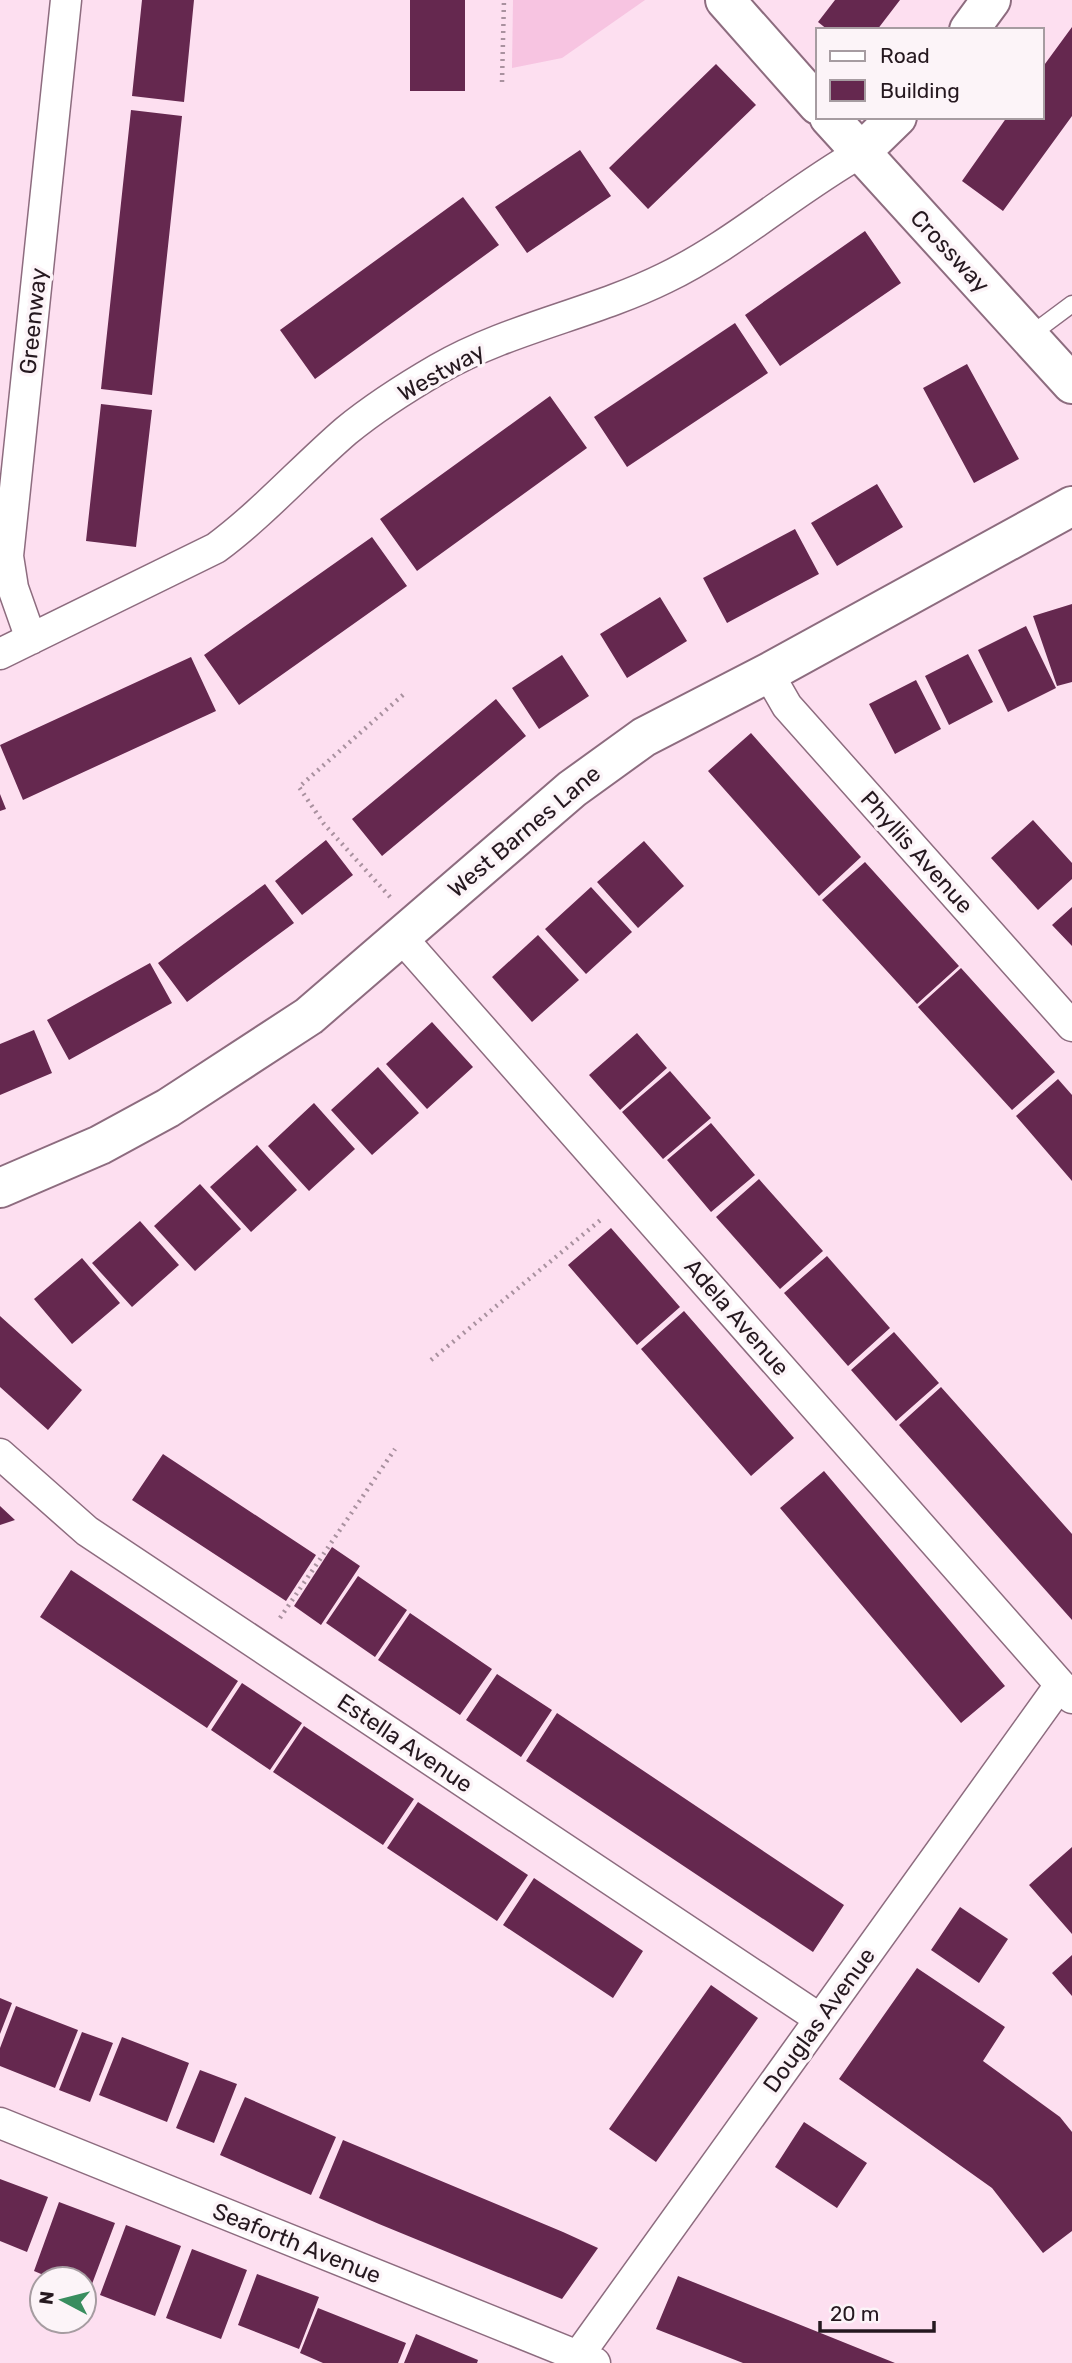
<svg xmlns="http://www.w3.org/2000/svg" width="1072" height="2363" font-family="Rubik,sans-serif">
<rect width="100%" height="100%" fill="#fddff0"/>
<!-- green -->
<path fill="#f7c4e1" d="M513,0H645L562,58L512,68Z"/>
<!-- building -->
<path fill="#65284f" d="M142,0H194L184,102L132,96Z
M410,0H465V91H410Z
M835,0H900L877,30H828L818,22Z
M1072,27V116L1003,211L962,181L1007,117H1042V68Z
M716,64L756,105L648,209L609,168Z
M131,110L182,116L152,395L101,389Z
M580,150L611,196L527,253L495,207Z
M463,197L499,245L315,379L280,330Z
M865,231L901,283L780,366L745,315Z
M735,323L768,373L627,467L594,417Z
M967,364L1019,459L974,483L923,388Z
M550,396L587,448L417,571L380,519Z
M101,404L152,410L136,547L86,541Z
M877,484L903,527L837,566L811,523Z
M795,529L819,574L727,623L703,578Z
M372,537L407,586L239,705L204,655Z
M660,597L687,641L627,678L600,634Z
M1072,604V682L1057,686L1033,616Z
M1026,626L1056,688L1008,712L978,650Z
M968,654L993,702L949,725L925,676Z
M562,655L589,696L539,729L512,688Z
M191,657L216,711L23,800L0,745Z
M916,680L941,729L895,754L869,704Z
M496,699L526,736L382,856L352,819Z
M751,733L861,857L819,896L708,771Z
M0,794L6,809L0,811Z
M1033,820L1072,863V879L1038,910L991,858Z
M326,840L353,875L302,915L275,881Z
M644,841L684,886L638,928L597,882Z
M865,862L959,966L917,1004L822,900Z
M265,884L294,923L187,1002L158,963Z
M591,887L632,932L586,974L545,929Z
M1072,907V946L1052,925Z
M538,935L579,980L532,1022L492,977Z
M150,963L172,1003L69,1060L47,1020Z
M961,968L1055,1072L1012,1110L918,1007Z
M432,1022L473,1067L427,1109L386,1064Z
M34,1030L52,1073L0,1095V1044Z
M637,1033L667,1068L620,1110L589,1075Z
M378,1067L419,1113L372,1155L331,1110Z
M670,1071L711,1118L663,1159L622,1112Z
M1058,1079L1072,1095V1181L1016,1116Z
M314,1103L355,1149L309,1191L268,1146Z
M711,1123L755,1175L711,1212L667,1160Z
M257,1145L297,1190L251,1232L210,1187Z
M759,1179L823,1251L780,1289L716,1217Z
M200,1184L241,1229L195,1271L154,1226Z
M140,1221L179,1265L132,1307L92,1263Z
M611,1228L680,1307L637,1345L568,1265Z
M827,1256L890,1328L848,1366L784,1293Z
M82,1258L120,1303L72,1344L34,1299Z
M684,1311L794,1438L751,1476L641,1349Z
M0,1316L82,1390L48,1430L0,1387Z
M894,1332L939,1383L896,1421L851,1370Z
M941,1387L1072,1534V1620L899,1425Z
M163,1454L316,1555L286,1601L132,1500Z
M824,1471L1005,1686L961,1723L780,1508Z
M0,1506L15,1520L0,1525Z
M332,1547L360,1566L321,1625L294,1606Z
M71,1570L238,1681L207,1728L40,1617Z
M358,1576L407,1610L375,1657L326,1623Z
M410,1613L492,1669L460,1715L378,1660Z
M497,1674L552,1710L521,1757L466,1720Z
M242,1683L302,1723L270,1770L211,1730Z
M557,1713L844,1905L813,1952L526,1761Z
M304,1726L414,1799L383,1845L273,1772Z
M418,1802L528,1875L497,1921L387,1848Z
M1072,1847V1934L1029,1885Z
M534,1878L643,1951L613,1998L503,1925Z
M960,1907L1008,1939L979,1983L931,1950Z
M1072,1955V1996L1052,1973Z
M917,1968L1005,2027L983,2061L1060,2117L1072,2132V2231L1043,2253L992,2188L839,2079Z
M711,1985L758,2018L656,2162L609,2129Z
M0,1998L12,2003L0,2034Z
M16,2006L78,2030L55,2088L0,2066V2048Z
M82,2032L113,2043L90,2102L59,2090Z
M122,2037L189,2063L167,2122L99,2095Z
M200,2070L237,2084L214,2143L176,2128Z
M245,2097L336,2137L311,2195L220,2155Z
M804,2122L867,2163L837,2208L775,2167Z
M343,2140L563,2232L598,2248L562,2299L379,2224L319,2198Z
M0,2179L48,2197L27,2252L0,2241Z
M59,2202L115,2223L89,2292L84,2290V2279H53L34,2271Z
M126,2225L181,2246L155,2316L100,2295Z
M192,2249L247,2270L221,2339L166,2318Z
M257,2274L319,2297L299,2349L238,2325Z
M678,2276L838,2340L895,2363H743L656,2329Z
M318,2308L406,2343L398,2363H323L300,2353Z
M416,2334L478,2360L477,2363H404Z"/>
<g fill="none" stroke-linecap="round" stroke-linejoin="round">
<!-- lane casing -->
<g stroke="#8d6c7f" stroke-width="19">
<path id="lane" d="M1029,336L1072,304"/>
</g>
<!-- street casing -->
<g stroke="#8d6c7f" stroke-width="33">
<path id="street" d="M31,639L13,588L8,556L66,0
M0,654L216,548C263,513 302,469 346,431C374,408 407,387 438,369C509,328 592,314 665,278C735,244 793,191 860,153
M768,673L787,706L1072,1026
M401,937L1072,1698
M0,1454L87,1531L820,2019
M0,2123L595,2363
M578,2356L1060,1685"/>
</g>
<!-- secondary casing -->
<g stroke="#8d6c7f" stroke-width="42">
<path id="secondary" d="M725,0L818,105
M969,30L991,0
M829,117L1072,384
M860,153L897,117
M0,1188L100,1145L168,1108L309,1016L572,789L644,737L768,673L1072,506"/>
</g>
<!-- path -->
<path stroke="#a9919f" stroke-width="4.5" stroke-dasharray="2 5" stroke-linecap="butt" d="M502,82L504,0
M390,897L324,824L299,787L404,694
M431,1360L603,1218
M280,1618L395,1449"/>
<!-- lane -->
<use href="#lane" stroke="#fff" stroke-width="16"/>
<!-- street -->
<use href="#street" stroke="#fff" stroke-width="30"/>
<!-- secondary -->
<use href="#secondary" stroke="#fff" stroke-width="38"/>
</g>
<g text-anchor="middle" stroke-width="7" stroke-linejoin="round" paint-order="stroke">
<!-- street labels -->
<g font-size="23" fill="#25181f" stroke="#fcf4f8">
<text transform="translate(950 251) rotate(47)" y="8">Crossway</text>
<text transform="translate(33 321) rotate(-84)" y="8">Greenway</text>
<text transform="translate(441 372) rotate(-29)" y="8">Westway</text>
<text transform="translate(524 831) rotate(-40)" y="8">West Barnes Lane</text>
<text transform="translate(917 852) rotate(48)" y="8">Phyllis Avenue</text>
<text transform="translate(737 1317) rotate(49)" y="8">Adela Avenue</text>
<text transform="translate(405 1743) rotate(34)" y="8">Estella Avenue</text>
<text transform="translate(819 2020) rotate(-54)" y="8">Douglas Avenue</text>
<text transform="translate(297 2243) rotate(22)" y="8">Seaforth Avenue</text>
</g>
</g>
<!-- legend -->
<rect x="816" y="28" width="228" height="91" fill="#fcf4f8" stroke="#a69ca1" stroke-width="2"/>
<rect x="830" y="51" width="35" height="10" fill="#ffffff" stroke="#a69ca1" stroke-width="2"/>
<text x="880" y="63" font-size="21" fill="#25181f">Road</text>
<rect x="830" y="80" width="35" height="21" fill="#65284f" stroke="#a69ca1" stroke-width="2"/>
<text x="880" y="98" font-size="21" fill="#25181f">Building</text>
<!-- north arrow -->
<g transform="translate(63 2300) rotate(277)"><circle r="33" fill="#fcf4f8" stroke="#a69ca1" stroke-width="2"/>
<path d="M0-5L12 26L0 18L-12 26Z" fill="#398d5f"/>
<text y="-10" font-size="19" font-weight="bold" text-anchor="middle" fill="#25181f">N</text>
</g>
<!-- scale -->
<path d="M820 2321v10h114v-10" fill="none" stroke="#25181f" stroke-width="3.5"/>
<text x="830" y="2321" font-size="21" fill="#25181f" stroke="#fcf4f8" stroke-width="5" paint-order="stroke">20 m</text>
</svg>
